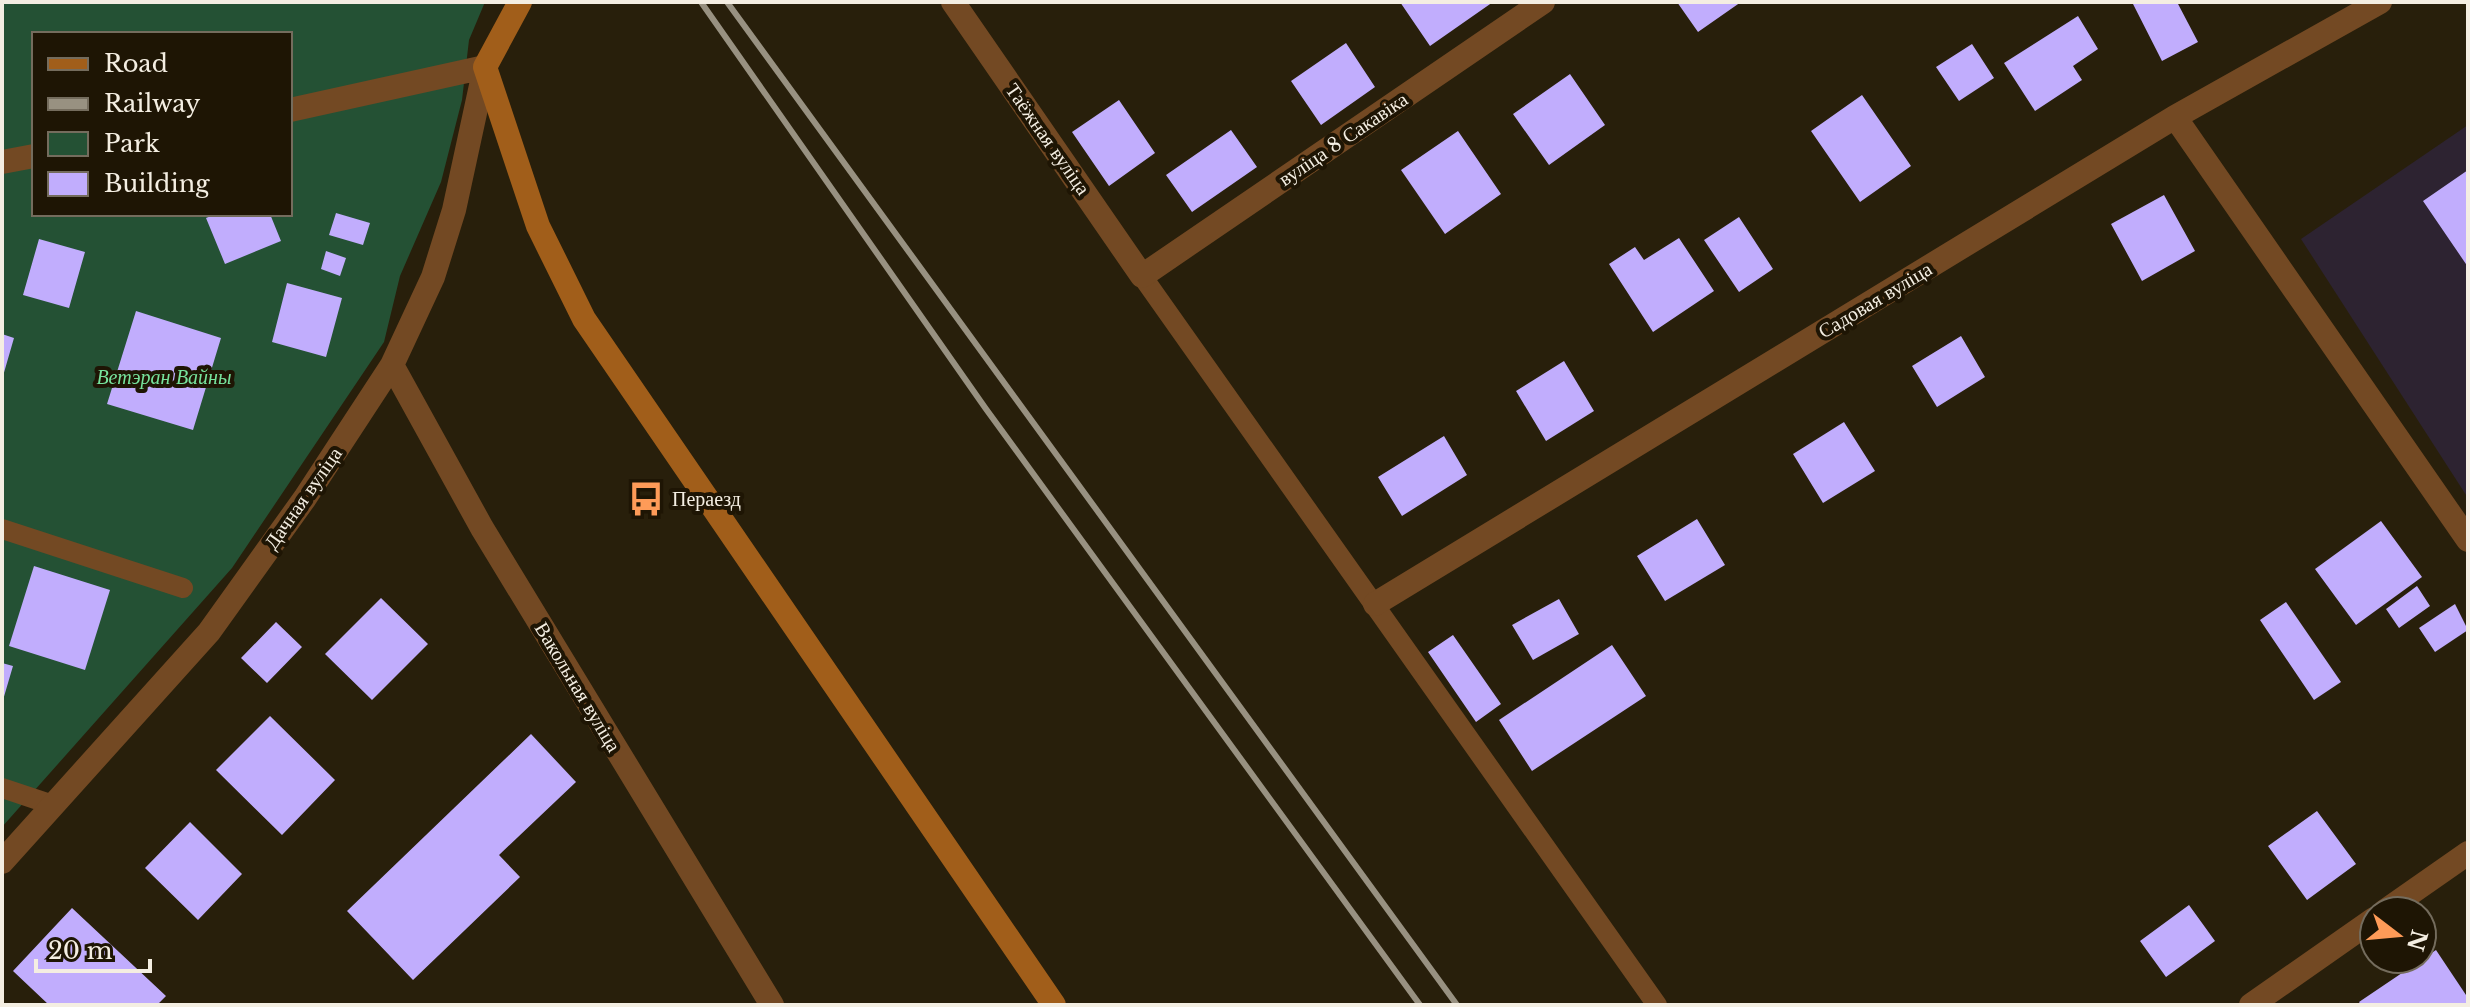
<svg xmlns="http://www.w3.org/2000/svg" width="2470" height="1007" font-family="'Libre Baskerville',serif">
<rect width="100%" height="100%" fill="#281f0b"/>
<!-- education -->
<path fill="#2d2331" d="M2468,125V498L2301,239Z"/>
<!-- green -->
<path fill="#245134" fill-rule="evenodd" d="M2,2H485L469,40L462,100L441,182L400,276L384,342L232,568L2,827ZM34,34H290V214H34Z"/>
<!-- building -->
<path fill="#c1adfd" d="M1400,2H1493L1430,46Z
M1677,2H1741L1698,32Z
M2132,2H2177L2198,42L2162,61Z
M2078,16L2098,49L2073,66L2082,80L2035,111L2004,63Z
M1346,43L1375,87L1321,125L1291,81Z
M1972,44L1994,78L1959,101L1936,67Z
M1570,74L1605,125L1549,165L1513,114Z
M1862,95L1911,166L1860,202L1811,131Z
M1119,100L1155,153L1109,186L1072,132Z
M1231,130L1257,167L1192,212L1166,175Z
M1458,131L1501,194L1445,234L1401,170Z
M2468,170V267L2423,201Z
M2164,195L2195,251L2142,281L2111,224Z
M336,213L370,223L363,245L329,235Z
M216,214H270L281,241L225,264L206,218Z
M1739,217L1773,269L1739,292L1704,240Z
M1679,238L1714,291L1653,332L1609,264L1635,247L1644,260Z
M39,239L85,252L69,308L23,295Z
M326,251L346,258L340,276L321,269Z
M287,283L342,298L326,357L272,342Z
M136,311L221,338L193,430L107,404Z
M2,334L14,338L3,376H2Z
M1961,336L1985,377L1937,407L1912,366Z
M1564,361L1594,411L1546,441L1516,391Z
M1844,422L1875,471L1823,503L1793,454Z
M1444,436L1467,475L1402,516L1378,477Z
M1697,519L1725,565L1665,601L1637,556Z
M2381,521L2422,577L2356,625L2315,569Z
M34,566L110,590L85,670L9,646Z
M2417,586L2430,606L2399,628L2386,609Z
M381,598L428,644L372,700L325,654Z
M1559,599L1579,634L1533,660L1512,625Z
M2286,602L2341,682L2314,700L2260,620Z
M2455,604L2468,630L2435,652L2419,628Z
M276,622L302,647L267,683L241,658Z
M1453,635L1501,704L1476,722L1428,652Z
M1612,645L1646,696L1532,771L1499,720Z
M2,663L13,666L3,700H2Z
M270,716L335,780L282,835L216,770Z
M531,734L576,782L499,855L520,877L413,980L347,911Z
M2317,811L2356,864L2307,900L2268,846Z
M190,822L242,874L198,920L145,868Z
M2189,905L2215,941L2166,977L2140,941Z
M72,908L166,996L157,1005H49L13,971Z
M2436,950L2468,998V1005H2361L2359,1002Z"/>
<g fill="none" stroke-linecap="round" stroke-linejoin="round">
<!-- service -->
<path stroke="#734923" stroke-width="20" d="M1142,276L1657,1005
M2,529L183,588
M2,788L53,805"/>
<!-- minor -->
<path stroke="#734923" stroke-width="24" d="M953,2L1142,276L1543,2
M2175,117L2468,540
M2,162L34,156
M392,365L482,528L772,1005
M1375,604L2175,117L2380,2
M2,862L209,632L305,498L392,365L433,277L454,210L485,67L290,110
M2385,911L2468,853
M2251,1005L2374,919"/>
<!-- secondary -->
<path stroke="#a15e1a" stroke-width="24" d="M520,2L485,67L538,226L584,319L1054,1005"/>
<!-- rail -->
<path stroke="#989181" stroke-width="6" d="M701,2L986,409L1420,1005
M727,2L1457,1005"/>
</g>
<!-- icons -->
<defs>
<g id="bus-bare" transform="scale(2.76)"><path d="M-5-6H5V4H4V6H2V4H-2V6H-4V4H-5ZM-3.5-4V0h7V-4ZM-3.5 1.2v1.5H-2V1.2ZM2 1.2v1.5H3.5V1.2Z" fill="#fe9b58" stroke="#1e1504" stroke-width="2.5" paint-order="stroke"/></g>
</defs>
<g fill-rule="evenodd">
<use href="#bus-bare" x="646" y="499"/>
</g>
<g text-anchor="middle" stroke-width="8" stroke-linejoin="round" paint-order="stroke">
<!-- street labels -->
<g font-size="20" fill="#f4eee2" stroke="#1e1504">
<text transform="translate(1048 139) rotate(55)" y="7">Таёжная вуліца</text>
<text transform="translate(1343 139) rotate(-34)" y="7">вуліца 8 Сакавіка</text>
<text transform="translate(1875 300) rotate(-31)" y="7">Садовая вуліца</text>
<text transform="translate(303 498) rotate(-55)" y="7">Дачная вуліца</text>
<text transform="translate(578 687) rotate(59)" y="7">Вакольная вуліца</text>
</g>
<!-- park labels -->
<g font-size="20" font-style="italic" fill="#77e39d" stroke="#1e1504">
<text x="164" y="384">Ветэран Вайны</text>
</g>
<!-- poi labels -->
<g font-size="20" fill="#f4eee2" stroke="#1e1504" text-anchor="start">
<text x="672" y="506">Пераезд</text>
</g>
</g>
<!-- border -->
<rect width="2470" height="1007" fill="none" stroke="#f4eee2" stroke-width="8"/>
<!-- legend -->
<rect x="32" y="32" width="260" height="184" fill="#1e1504" stroke="#746c5d" stroke-width="2"/>
<rect x="48" y="58" width="40" height="12" fill="#a15e1a" stroke="#746c5d" stroke-width="2"/>
<text x="104" y="72" font-size="24" fill="#f4eee2">Road</text>
<rect x="48" y="98" width="40" height="12" fill="#989181" stroke="#746c5d" stroke-width="2"/>
<text x="104" y="112" font-size="24" fill="#f4eee2">Railway</text>
<rect x="48" y="132" width="40" height="24" fill="#245134" stroke="#746c5d" stroke-width="2"/>
<text x="104" y="152" font-size="24" fill="#f4eee2">Park</text>
<rect x="48" y="172" width="40" height="24" fill="#c1adfd" stroke="#746c5d" stroke-width="2"/>
<text x="104" y="192" font-size="24" fill="#f4eee2">Building</text>
<!-- north arrow -->
<g transform="translate(2398 935) rotate(106)"><circle r="38" fill="#1e1504" stroke="#746c5d" stroke-width="2"/>
<path d="M0-6L14 30L0 20L-14 30Z" fill="#fe9b58"/>
<text y="-12" font-size="22" font-weight="bold" text-anchor="middle" fill="#f4eee2">N</text>
</g>
<!-- scale -->
<path d="M36 959v12h114v-12" fill="none" stroke="#f4eee2" stroke-width="4"/>
<text x="48" y="959" font-size="24" fill="#f4eee2" stroke="#1e1504" stroke-width="6" paint-order="stroke">20 m</text>
</svg>
